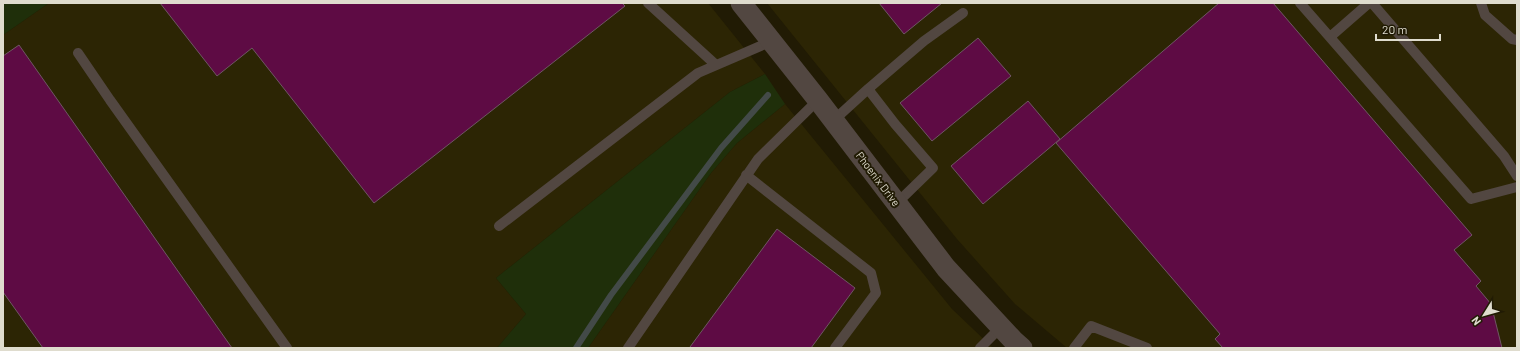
<svg xmlns="http://www.w3.org/2000/svg" width="1520" height="351" font-family="Barlow,sans-serif">
<rect width="100%" height="100%" fill="#211b04"/>
<!-- built -->
<path fill="#2c2504" d="M49,3H708L765,74L730,92L496,278L526,314L497,348H3V35Z
M767,3H1517V348H1067L1015,304L957,239Z
M785,104L952,309L993,348H588L711,173L737,143Z"/>
<!-- green -->
<path fill="#1f2f0a" d="M3,3H49L3,35Z
M765,74L785,104L737,143L711,173L588,348H497L526,314L496,278L730,92Z"/>
<g fill="none" stroke-linecap="round" stroke-linejoin="round">
<!-- stream -->
<path stroke="#434a48" stroke-width="6" d="M576,348L611,295L721,148L768,95"/>
</g>
<!-- building -->
<path fill="#5e0b44" stroke="#6f5664" d="M160,3H622L625,6L374,203L252,48L217,76Z
M879,3H942L904,34Z
M1219,3H1273L1472,235L1454,250L1481,281L1476,286L1491,304L1502,348H1223L1215,339L1220,334L1056,143Z
M978,38L1011,76L932,141L900,103Z
M19,45L232,348H43L3,292V56Z
M1028,101L1060,139L983,204L951,166Z
M777,229L855,288L811,348H692L690,347Z"/>
<g fill="none" stroke-linecap="round" stroke-linejoin="round">
<!-- service -->
<path stroke="#524741" stroke-width="10" d="M648,3L716,65
M1300,3L1471,199L1517,187
M1372,3L1504,156L1517,176
M1481,3L1485,15L1512,39L1517,40
M1330,37L1369,3
M78,53L110,100L287,348
M868,89L895,124L933,168L897,203
M834,120L868,89L924,41L963,13
M746,175L871,273L876,293L835,348
M499,226L698,73L772,41
M628,348L758,159L818,100
M980,348L1001,327
M1074,348L1091,326L1147,348"/>
<!-- minor -->
<path stroke="#524741" stroke-width="21" d="M741,3L818,100L946,268L1013,340L1022,348"/>
</g>
<g text-anchor="middle" stroke-width="4" stroke-linejoin="round" paint-order="stroke">
<!-- street labels -->
<g font-size="11" fill="#dfdcce" stroke="#211b04">
<text transform="translate(878 179) rotate(53)" y="4">Phoenix Drive</text>
</g>
</g>
<!-- border -->
<rect width="1520" height="351" fill="none" stroke="#dfdcce" stroke-width="8"/>
<!-- north arrow -->
<g transform="translate(1484 315) rotate(233)" stroke="#211b04" stroke-width="3" paint-order="stroke">
<path d="M0-3L7 15L0 10L-7 15Z" fill="#dfdcce"/>
<text y="-6" font-size="11" font-weight="bold" text-anchor="middle" fill="#dfdcce">N</text>
</g>
<!-- scale -->
<path d="M1376 34v6h64v-6" fill="none" stroke="#dfdcce" stroke-width="2"/>
<text x="1382" y="34" font-size="12" fill="#dfdcce" stroke="#211b04" stroke-width="3" paint-order="stroke">20 m</text>
</svg>
